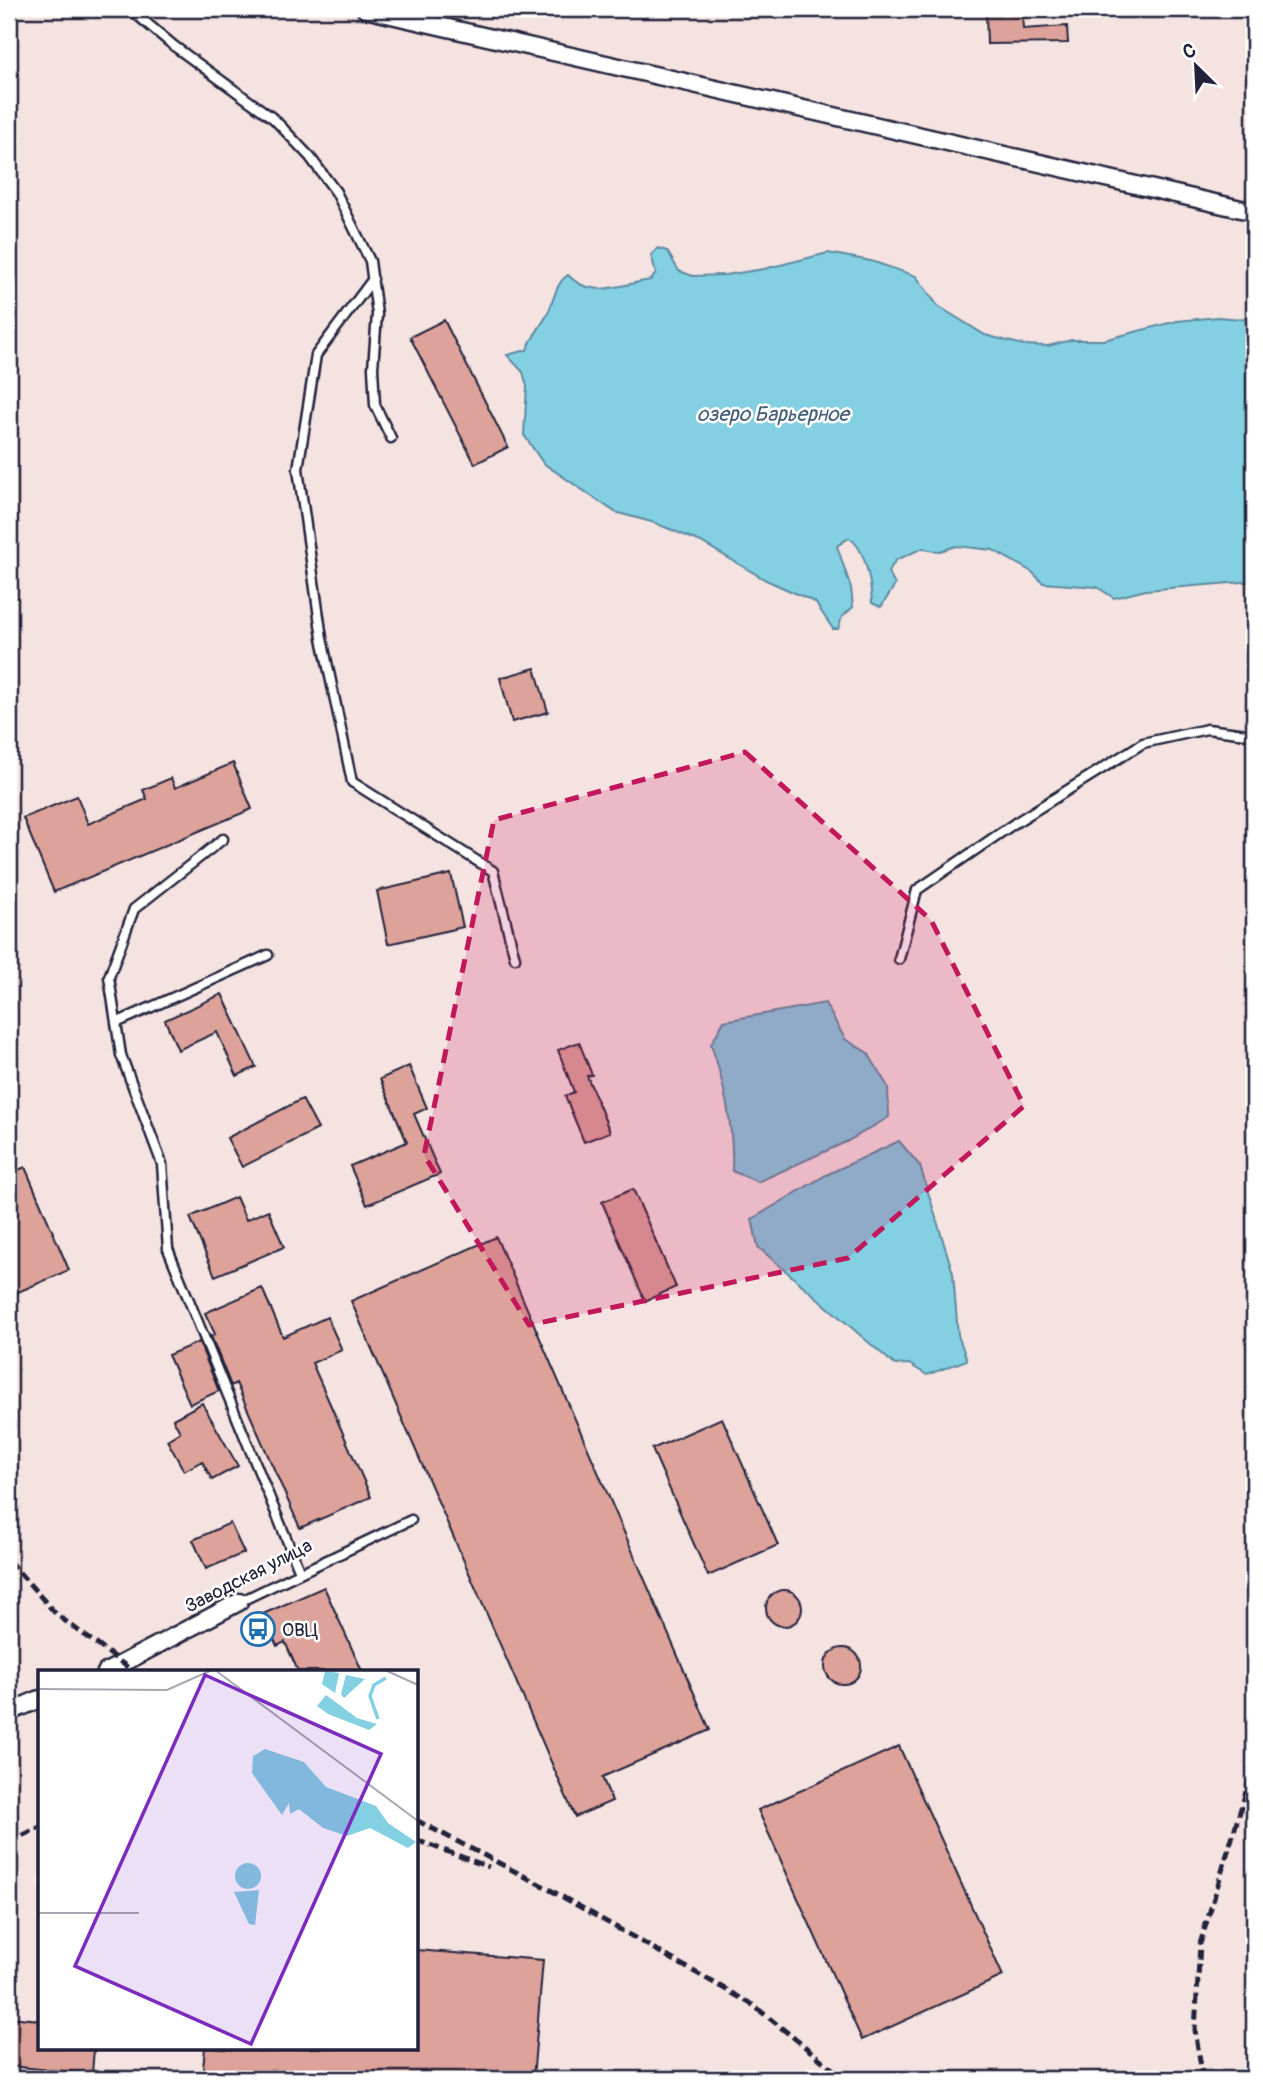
<svg xmlns="http://www.w3.org/2000/svg" width="1263" height="2088" font-family="Pangolin,sans-serif">
<rect width="100%" height="100%" fill="#fff"/>
<filter id="ink" filterUnits="userSpaceOnUse"><feTurbulence type="fractalNoise" baseFrequency=".0143" numOctaves="2"/><feDisplacementMap in="SourceGraphic" scale="14" xChannelSelector="R" yChannelSelector="G"/><feConvolveMatrix kernelMatrix="1 2 1 2 8 2 1 2 1" color-interpolation-filters="sRGB"/></filter>
<g filter="url(#ink)">
<!-- built -->
<path fill="#f5e3e1" fill-rule="evenodd" d="M9,9H1254V2079H9ZM40,1672H416V2048H40Z"/>
<!-- water -->
<path fill="#84d0e3" stroke="#5d8aa0" stroke-width="2" d="M658,248L667,251L679,271L693,276L725,275L764,269L828,253L871,261L916,276L938,306L985,335L1023,345L1048,346L1071,340H1104L1177,321L1218,317L1254,320V581L1146,590L1114,598L1097,587L1043,583L1032,572L993,550L956,546L937,552L923,548L896,560L888,572L895,585L881,607L872,603C871,584 866,548 849,538L837,546L851,588L853,607L842,617L838,629H833L815,602L766,580L701,542L655,523L615,512L543,463L524,435L527,386L523,372L507,355L527,350C532,336 540,328 547,315C554,302 555,283 568,275C592,300 620,284 651,280L656,273L651,255Z
M825,1003L845,1039L868,1053L888,1087L889,1117L848,1141L758,1182L732,1171C734,1127 725,1086 711,1044L724,1021Z
M899,1141L920,1166L953,1273L958,1335L967,1360L927,1375L909,1364L895,1365L758,1247L752,1219L826,1175Z"/>
<!-- building -->
<path fill="#dda39b" stroke="#22223b" stroke-width="2" d="M1022,11L1023,29L1067,26L1068,43L987,44L986,12Z
M444,320L508,447L475,464L410,337Z
M535,668L548,712L512,722L500,678Z
M233,763L252,809L54,892L23,818L77,796L88,824L147,799L143,790L171,778L175,788Z
M451,874L463,927L388,944L377,891Z
M222,994L256,1067L237,1076L217,1032L178,1050L165,1020Z
M579,1042L592,1075L587,1076L610,1132L584,1142L565,1096L574,1092L558,1050Z
M409,1066L427,1108L414,1114L440,1174L367,1205L350,1166L407,1142L380,1079Z
M302,1099L318,1129L242,1167L227,1138Z
M25,1167L69,1270L9,1296V1174Z
M633,1189L676,1287L645,1301L602,1202Z
M236,1197L246,1220L268,1210L284,1247L215,1276L190,1217Z
M496,1237L710,1730L602,1777L612,1801L575,1817L351,1301Z
M262,1288L283,1337L327,1317L342,1350L312,1363L371,1497L300,1528L236,1383L231,1386L211,1336L215,1334L205,1313Z
M199,1342L219,1391L190,1404L168,1355Z
M202,1403L238,1466L212,1480L202,1461L184,1471L167,1440L180,1432L173,1419Z
M722,1418L778,1545L708,1576L652,1449Z
M230,1523L244,1553L206,1569L193,1540Z
M324,1587L362,1671H298L285,1642L277,1646L263,1614Z
M766 1608a18 18 0 1 1 36 0a18 18 0 1 1-36 0Z
M825 1666a18 18 0 1 1 36 0a18 18 0 1 1-36 0Z
M899,1746L1003,1976L862,2040L758,1810Z
M416,1950L543,1960L533,2079H202L205,2048L274,2052V2048H416Z
M9,2017L40,2020V2048H94L92,2074L9,2066Z"/>
<g fill="none" stroke-linecap="round" stroke-linejoin="round">
<!-- service casing -->
<g stroke="#22223b" stroke-width="13">
<path id="service" d="M130,9L174,46L274,119L310,157L336,192L370,261L377,314L373,368L375,405L391,438
M373,279L316,355L298,469L322,638L352,782L493,871L515,958
M223,839L134,909L109,977L121,1055L162,1164L168,1249L300,1572
M899,959L917,890L1015,823L1143,743L1207,729L1254,735
M116,1023L268,955
M239,1602L411,1520"/>
</g>
<!-- minor casing -->
<g stroke="#22223b" stroke-width="21">
<path id="minor" d="M365,9L1254,212
M106,1672L239,1602
M9,1712L40,1699"/>
</g>
<!-- service -->
<use href="#service" stroke="#fff" stroke-width="8"/>
<!-- minor -->
<use href="#minor" stroke="#fff" stroke-width="16"/>
<!-- rail -->
<path stroke="#22223b" stroke-width="5" stroke-dasharray="10 5" stroke-linecap="butt" d="M9,1561L56,1614L134,1672
M416,1820L545,1887L753,2005L845,2079
M416,1840L489,1867
M9,1842L40,1827
M1203,2079L1195,2030L1200,1944L1254,1765"/>
</g>
</g>
<!-- marked area -->
<path fill="#c2185b" fill-opacity="0.2" stroke="#c2185b" stroke-width="5" stroke-dasharray="14 9" stroke-linejoin="round" d="M745,752L931,920L1024,1106L848,1258L529,1325L424,1155L494,820Z"/>
<!-- icons -->
<defs>
<g id="bus-ring" transform="scale(1.75)"><circle r="9.5" fill="#fff" stroke="#1f6fb2" stroke-width="1.5"/><path d="M-5-6H5V4H4V6H2V4H-2V6H-4V4H-5ZM-3.5-4V0h7V-4ZM-3.5 1.2v1.5H-2V1.2ZM2 1.2v1.5H3.5V1.2Z" fill="#1f6fb2"/></g>
</defs>
<g fill-rule="evenodd">
<use href="#bus-ring" x="258" y="1629"/>
</g>
<g text-anchor="middle" stroke-width="5" stroke-linejoin="round" paint-order="stroke">
<!-- street labels -->
<g font-size="19" fill="#22223b" stroke="#fff">
<text transform="translate(248 1575) rotate(-27)" y="7">Заводская улица</text>
</g>
<!-- poi labels -->
<g font-size="19" fill="#22223b" stroke="#fff" text-anchor="start">
<text x="282" y="1636">ОВЦ</text>
</g>
<!-- water labels -->
<g font-size="21" font-style="italic" fill="#445f76" stroke="#fff">
<text x="773" y="421">озеро Барьерное</text>
</g>
</g>
<!-- overview -->
<g transform="translate(38 1670)">
<rect width="380" height="380" fill="#fff"/>
<path d="M287,1L301,3L297,23L284,14ZM308,5L327,9L306,28L303,24ZM288,25L319,48L339,54L331,60L290,44L279,36ZM227,79L266,92L288,117L338,136L350,153L378,172L370,178L332,158L309,166L285,158L261,139L252,144L251,133L244,145L214,103L215,86ZM197 206a13 13 0 1 1 26 0a13 13 0 1 1-26 0ZM221,220L217,255L211,254L196,222Z" fill="#84d0e3"/>
<path fill="none" stroke="#84d0e3" stroke-width="3.5" d="M340,49L332,26L336,15L348,8"/>
<path fill="none" stroke="#a7a7b1" stroke-width="2" d="M177,0L380,151M347,0L380,15M0,19L129,20L174,0M0,243H101M0,333V243"/>
<path fill="#7b2cbf" fill-opacity="0.15" stroke="#7b2cbf" stroke-width="3.5" d="M167,5L343,84L213,374L37,296Z"/>
<rect width="380" height="380" fill="none" stroke="#22223b" stroke-width="3.5"/>
</g>
<!-- margin -->
<rect width="1263" height="2088" fill="none" stroke="#fff" stroke-width="35"/>
<rect x="18" y="18" width="1228" height="2053" fill="none" stroke="#22223b" stroke-width="2.5" filter="url(#ink)"/>
<!-- north arrow -->
<g transform="translate(1196 66) rotate(336)" stroke="#ffffff" stroke-width="5" paint-order="stroke">
<path d="M0-5L12 26L0 18L-12 26Z" fill="#22223b"/>
<text y="-10" font-size="19" font-weight="bold" text-anchor="middle" fill="#22223b">С</text>
</g>
</svg>
